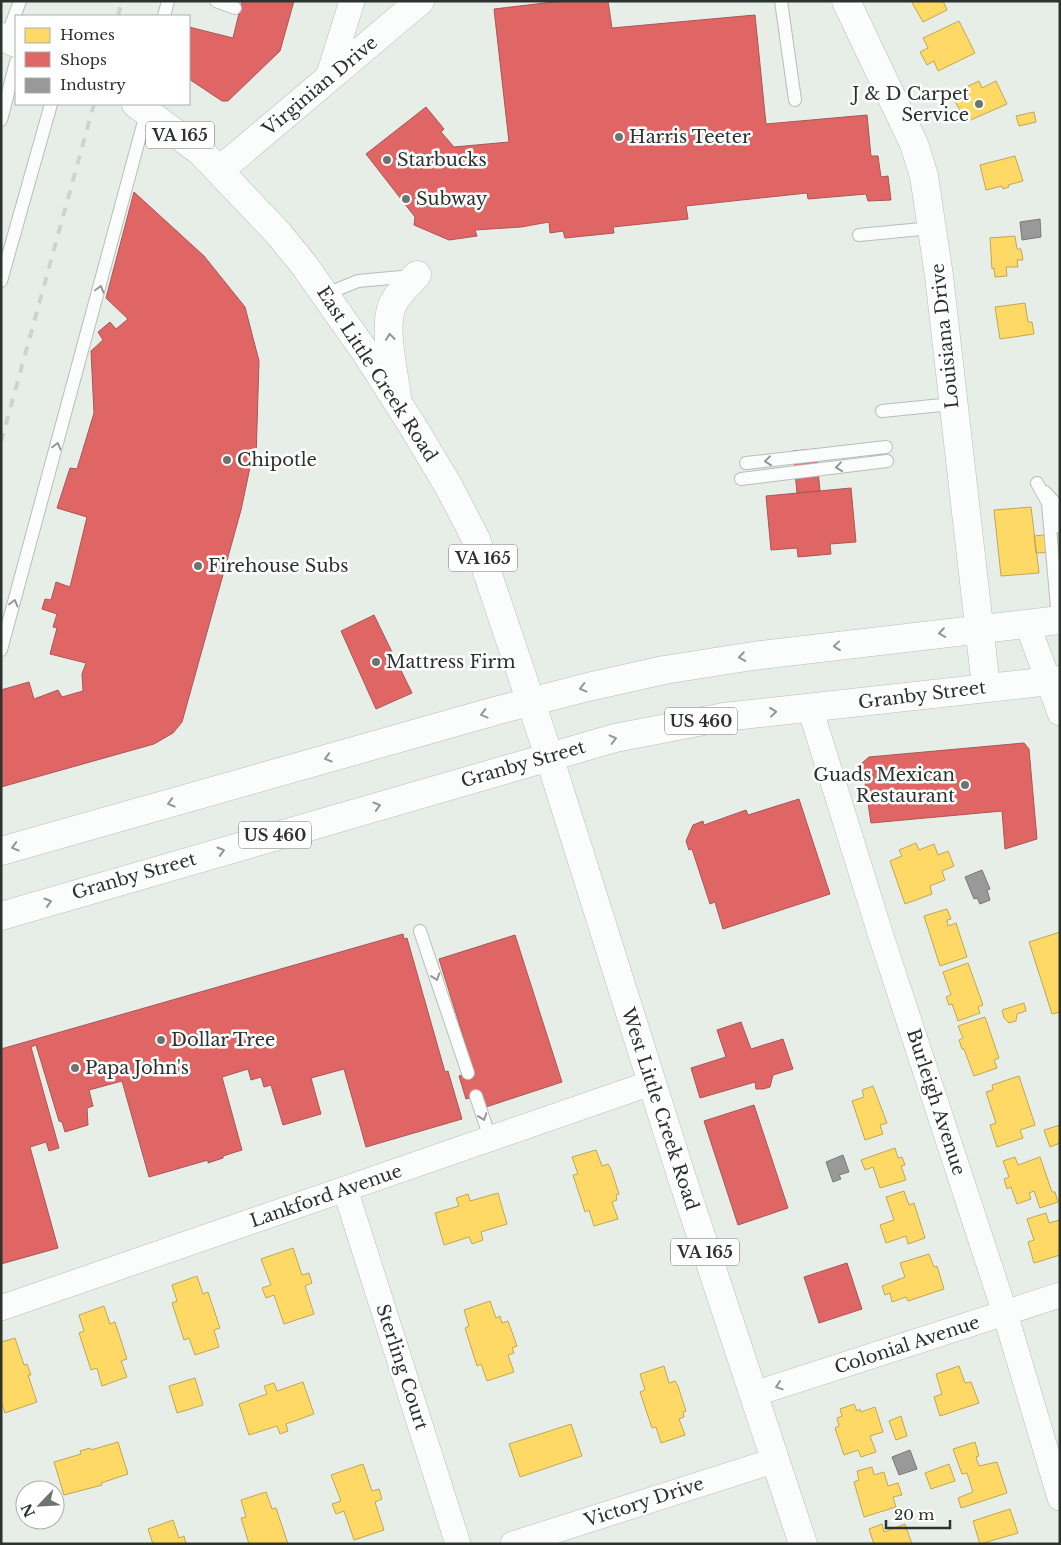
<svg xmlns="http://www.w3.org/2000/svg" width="1061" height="1545" font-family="'Libre Baskerville',serif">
<rect width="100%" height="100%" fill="#e7eee8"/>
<!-- homes -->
<path fill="#ffd966" stroke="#c0a755" d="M911,1H943L947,10L923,22Z
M959,21L975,53L938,71L934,61L927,65L920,52L928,48L923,38Z
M979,81L982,88L996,81L1007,104L966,122L951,94Z
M1034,112L1036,122L1019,126L1016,116Z
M1015,156L1023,181L1008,185L1009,187L1003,189L1002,186L986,190L980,165Z
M1015,236L1017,249H1021L1023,260H1017L1018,267H1006L1007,276L995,277L994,268L992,269L990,238Z
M1025,303L1028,322H1032L1034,334L1000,339L995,307Z
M1031,507L1039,573L1001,576L994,510Z
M1053,534L1055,552L1036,553L1034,536Z
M916,843L919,850L934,844L938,855L948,851L954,866L942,871L945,880L930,886L932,894L905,904L890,861L902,856L899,850Z
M947,909L951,919L947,920L948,926L956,923L967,957L940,966L924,916Z
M1060,932V1012L1052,1014L1029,942Z
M968,963L983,1005L978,1007L980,1013L958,1021L952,1004L949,1005L946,997L951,995L943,972Z
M1024,1003L1026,1011L1017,1014L1016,1021L1009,1023L1004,1018L1002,1010Z
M985,1017L999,1058L994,1060L997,1068L974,1076L964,1049H962L959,1040L963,1038L958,1026Z
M1019,1076L1035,1125L1020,1130L1023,1138L997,1147L990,1125L996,1123L986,1092L993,1090L992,1085Z
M873,1086L887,1123L880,1125L883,1134L865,1140L852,1101L864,1097L862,1090Z
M1060,1125V1143L1050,1147L1044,1130Z
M895,1148L898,1158L902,1157L905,1165L901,1166L906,1180L880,1188L873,1167L865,1170L861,1160Z
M596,1150L602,1166L608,1164L611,1169L619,1194L616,1195L617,1200L612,1202L618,1219L594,1226L589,1210L585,1212L573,1175L578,1174L572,1157Z
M1015,1157L1018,1165L1040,1157L1052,1192H1055L1058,1202L1040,1208L1034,1191L1029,1193L1031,1199L1017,1204L1011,1187L1007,1189L1004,1179L1009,1177L1003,1161Z
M904,1191L909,1205L914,1203L925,1238L908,1244L906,1236L886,1243L880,1225L894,1220L886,1197Z
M498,1193L507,1224L481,1232L483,1240L472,1244L469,1237L444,1245L435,1213L459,1206L456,1198L468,1194L470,1201Z
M1046,1213L1049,1223L1060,1220V1255L1034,1263L1028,1242L1034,1240L1027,1219Z
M293,1248L302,1275L309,1273L312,1283L305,1286L314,1314L284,1324L274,1295L266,1298L262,1288L271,1285L261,1259Z
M929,1254L934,1267L937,1266L944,1289L908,1301L906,1297L892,1302L890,1293L885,1295L882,1286L905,1277L900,1263Z
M197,1276L203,1294L208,1292L220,1328L214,1330L219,1347L195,1355L189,1338L184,1340L172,1303L177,1301L172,1285Z
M490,1301L496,1318L500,1316L502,1323L508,1321L517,1346L512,1348L514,1353L508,1355L514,1372L487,1381L481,1364L477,1366L465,1328L469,1326L464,1310Z
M104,1306L110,1324L115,1322L127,1359L121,1361L127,1377L102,1386L97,1368L91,1370L79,1333L84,1331L79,1315Z
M15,1338L24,1365L27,1364L31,1375H28L37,1402L5,1413L1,1402V1342Z
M664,1366L669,1383L675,1381L678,1386L686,1411L683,1412L684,1417L679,1419L685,1435L661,1443L656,1427L652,1428L640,1392L645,1390L640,1374Z
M959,1366L965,1383L971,1382L979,1403L940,1416L934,1397L942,1394L936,1374Z
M195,1378L203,1405L177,1413L169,1386Z
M303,1382L314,1414L286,1424L288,1431L280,1434L277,1426L249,1435L239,1404L267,1394L264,1386L274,1383L277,1391Z
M854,1404L857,1411L860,1409L861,1412L875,1407L883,1432L870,1436L876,1452L861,1457L858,1450L844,1455L835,1428L839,1426L837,1418L842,1416L840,1409Z
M901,1416L907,1436L896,1440L889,1421Z
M571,1424L582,1456L520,1477L509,1444Z
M118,1442L128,1474L101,1483L102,1485L64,1495L54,1462L81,1454L80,1451L90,1448L91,1450Z
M975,1442L979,1456L976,1457L979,1466L997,1462L1007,1493L961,1508L958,1498L973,1492L967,1473L962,1474L953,1449Z
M363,1464L372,1491L379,1489L382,1499L375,1502L384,1530L354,1540L344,1511L336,1514L332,1504L341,1501L331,1475Z
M949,1464L955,1481L931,1489L925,1473Z
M872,1467L874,1475L884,1472L888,1486L898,1483L902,1495L893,1497L896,1507L864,1517L854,1482L859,1480L857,1471Z
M266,1492L272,1509L276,1508L288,1544H249L241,1518L246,1517L241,1500Z
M1010,1509L1018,1533L980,1544L973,1521Z
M173,1520L179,1538L184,1536L186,1544H153L148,1529Z
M882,1524L884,1532L905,1524L912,1544H874L869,1529Z"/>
<!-- shops -->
<path fill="#e06666" stroke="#aa5655" d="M242,1H294L280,51L228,101H222L189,79V27L233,38Z
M562,1H608L612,28L755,15L766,124L867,115L871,156H878L881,177L888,176L891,200L868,201L866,194L808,199L807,193L686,206L688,219L613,227L614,233L565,238L563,231L550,233L549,222L521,227L475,230L477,236L449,240L414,225L415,217L366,154L426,107L444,129L441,132L454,147L509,142L494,9Z
M134,192L204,256L245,307L259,361L256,459L252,458L241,510L182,722L173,733L154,744L1,787V690L29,682L34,699L58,690L62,697L83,691L82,674L86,663L50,654L57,628L53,627L57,614L42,609L45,599L51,600L56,582L70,587L87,517L57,508L70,468L77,469L94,413L91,351L103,340L98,332L110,322L116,329L128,319L106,298Z
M816,449L820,491L797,493L793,451Z
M851,488L856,542L830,544L831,554L798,557L797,548L771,550L766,496Z
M374,615L412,693L376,709L341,631Z
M1024,743L1029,749L1037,839L1005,849L1002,811L871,823L862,763L869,757Z
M799,799L830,894L723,929L715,902L710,904L692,849L689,850L686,841L693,825L703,821L704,825L746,810L748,815Z
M403,934L404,939L407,938L445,1072L448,1071L462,1119L366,1147L344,1069L311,1078L321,1114L283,1125L271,1085L264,1087L261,1077L251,1080L248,1069L222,1077L242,1150L223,1156V1158L208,1163V1160L149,1177L122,1081L89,1090L93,1106L87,1108L88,1125L65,1132L62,1122L59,1121L36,1045L31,1047L59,1148L49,1151L46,1142L30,1147L58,1248L1,1264V1049Z
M515,935L562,1082L486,1107L482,1094L466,1099L459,1076L474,1071L439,959Z
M741,1022L751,1049L783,1039L793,1069L773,1075L770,1087L763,1089H756L755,1082L700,1098L691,1068L726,1057L717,1030Z
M754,1105L788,1208L738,1225L704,1121Z
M847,1263L862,1309L819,1323L804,1277Z"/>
<!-- industry -->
<path fill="#999" stroke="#787a79" d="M1040,219L1041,237L1022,240L1020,222Z
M982,870L990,889L987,890L990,900L980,904L977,898L974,899L965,877Z
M843,1155L849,1172L839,1175L841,1179L833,1182L826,1162Z
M910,1450L917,1469L899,1475L892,1457Z"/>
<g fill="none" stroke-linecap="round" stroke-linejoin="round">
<!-- lane casing -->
<g stroke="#b8beb9" stroke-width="14">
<path id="lane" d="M216,1L235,8
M781,1L795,100
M164,16L168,1
M6,39L20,1
M1,120L16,62
M859,235L932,228
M1,281L51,104
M326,294L358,281L412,276
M882,411L952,404
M746,463L886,447
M741,479L887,461
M1037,483L1048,503L1058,620
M1045,492L1057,505L1060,527
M1,650L147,110
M420,931L468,1073
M476,1096L490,1138"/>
</g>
<!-- street casing -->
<g stroke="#b8beb9" stroke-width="26">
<path id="street" d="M327,81L352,1
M1027,623L1060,713
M810,708L881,936L1005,1313L1060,1498
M345,1189L458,1544
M1,1308L651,1083
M754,1394L1060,1295
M513,1544L776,1460"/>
</g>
<!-- secondary casing -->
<g stroke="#b8beb9" stroke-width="29">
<path id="secondary" d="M846,1L914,144L924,176L939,276L986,687
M220,170L420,1"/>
</g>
<!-- primary casing -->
<g stroke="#b8beb9" stroke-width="29">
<path id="primary" d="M1,37L16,43
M136,104L201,152L278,233L304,265L366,353L412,425L449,487L476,539L549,756L681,1175L803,1544
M397,397C394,371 383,330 392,306C397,294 408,284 417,275
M1,851L495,711L588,687L664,670L753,656L1060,620
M1,916L615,738L724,717L1060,680"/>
</g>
<!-- lane -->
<use href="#lane" stroke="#fbfcfc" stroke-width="12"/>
<!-- street -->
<use href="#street" stroke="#fbfcfc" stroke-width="25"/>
<!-- secondary -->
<use href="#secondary" stroke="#fbfcfc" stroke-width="28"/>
<!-- primary -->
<use href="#primary" stroke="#fbfcfc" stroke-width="28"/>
<!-- rail -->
<path stroke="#cfd2d0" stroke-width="4" stroke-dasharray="9 9" stroke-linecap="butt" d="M118,16L122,1
M1,442L94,104"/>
</g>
<!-- one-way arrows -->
<defs><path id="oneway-chevron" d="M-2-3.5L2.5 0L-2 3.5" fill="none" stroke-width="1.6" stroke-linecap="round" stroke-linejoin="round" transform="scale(1.25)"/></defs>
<g stroke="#949795">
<use href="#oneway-chevron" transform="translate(100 289) rotate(-75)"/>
<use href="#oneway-chevron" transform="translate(390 337) rotate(-96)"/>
<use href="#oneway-chevron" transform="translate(57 446) rotate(-75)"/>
<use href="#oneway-chevron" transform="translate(768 461) rotate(173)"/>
<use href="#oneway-chevron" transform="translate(839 467) rotate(173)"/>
<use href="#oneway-chevron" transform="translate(14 603) rotate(-75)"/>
<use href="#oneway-chevron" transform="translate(942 633) rotate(172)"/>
<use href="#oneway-chevron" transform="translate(837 646) rotate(174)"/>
<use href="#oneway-chevron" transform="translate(742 657) rotate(171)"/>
<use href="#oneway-chevron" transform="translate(583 688) rotate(166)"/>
<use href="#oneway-chevron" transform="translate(773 712) rotate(-6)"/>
<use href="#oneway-chevron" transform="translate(484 714) rotate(165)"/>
<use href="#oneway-chevron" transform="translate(613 739) rotate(-14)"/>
<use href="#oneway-chevron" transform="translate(328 758) rotate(164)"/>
<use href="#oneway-chevron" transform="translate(171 803) rotate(164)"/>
<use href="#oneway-chevron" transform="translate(377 806) rotate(-16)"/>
<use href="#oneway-chevron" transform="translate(15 847) rotate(164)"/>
<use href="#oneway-chevron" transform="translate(221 851) rotate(-16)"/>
<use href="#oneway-chevron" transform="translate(48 902) rotate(-17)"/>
<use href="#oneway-chevron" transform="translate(436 977) rotate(71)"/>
<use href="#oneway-chevron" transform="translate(483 1117) rotate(71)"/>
<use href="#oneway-chevron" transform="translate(779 1386) rotate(162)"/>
</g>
<!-- markers -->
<g fill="#6d746f" stroke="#fff" stroke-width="2">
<circle cx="979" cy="104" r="5"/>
<circle cx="619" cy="137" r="5"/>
<circle cx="387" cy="160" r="5"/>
<circle cx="406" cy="199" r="5"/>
<circle cx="227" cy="460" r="5"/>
<circle cx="198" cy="566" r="5"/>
<circle cx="376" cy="662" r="5"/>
<circle cx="965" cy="785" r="5"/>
<circle cx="161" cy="1040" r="5"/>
<circle cx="75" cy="1068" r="5"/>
</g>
<g text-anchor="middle" stroke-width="5" stroke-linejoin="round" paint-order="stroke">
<!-- shield labels -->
<g fill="#fff" stroke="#6b706d" stroke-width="1">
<rect x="146" y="121.5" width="68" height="27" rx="4"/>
<rect x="449" y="544.5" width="68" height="27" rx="4"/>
<rect x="665" y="707.5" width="72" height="27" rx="4"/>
<rect x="239" y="821.5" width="72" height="27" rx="4"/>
<rect x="671" y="1238.5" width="68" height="27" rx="4"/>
</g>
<g font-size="16" font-weight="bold" fill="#2c322e">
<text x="180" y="141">VA 165</text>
<text x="483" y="564">VA 165</text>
<text x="701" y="727">US 460</text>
<text x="275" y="841">US 460</text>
<text x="705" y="1258">VA 165</text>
</g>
<!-- street labels -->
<g font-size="18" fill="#2c322e" stroke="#fff">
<text transform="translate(320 86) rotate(-40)" y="6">Virginian Drive</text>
<text transform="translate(945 336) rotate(-96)" y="6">Louisiana Drive</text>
<text transform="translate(377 374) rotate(57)" y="6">East Little Creek Road</text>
<text transform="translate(922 695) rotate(-7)" y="6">Granby Street</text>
<text transform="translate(523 764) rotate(-16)" y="6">Granby Street</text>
<text transform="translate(134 876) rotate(-16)" y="6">Granby Street</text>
<text transform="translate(936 1102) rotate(72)" y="6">Burleigh Avenue</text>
<text transform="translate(660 1109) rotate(72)" y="6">West Little Creek Road</text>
<text transform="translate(326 1196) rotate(-19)" y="6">Lankford Avenue</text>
<text transform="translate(907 1345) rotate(-18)" y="6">Colonial Avenue</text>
<text transform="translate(402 1367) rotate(72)" y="6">Sterling Court</text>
<text transform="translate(644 1502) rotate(-18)" y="6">Victory Drive</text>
</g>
<!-- poi labels -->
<g font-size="18" fill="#2c322e" stroke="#fff" text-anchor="start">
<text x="969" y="100" text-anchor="end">J &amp; D Carpet<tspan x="969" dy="21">Service</tspan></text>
<text x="629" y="143">Harris Teeter</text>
<text x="397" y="166">Starbucks</text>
<text x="416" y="205">Subway</text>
<text x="237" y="466">Chipotle</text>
<text x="208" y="572">Firehouse Subs</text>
<text x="386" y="668">Mattress Firm</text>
<text x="955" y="781" text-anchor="end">Guads Mexican<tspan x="955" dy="21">Restaurant</tspan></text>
<text x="171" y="1046">Dollar Tree</text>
<text x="85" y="1074">Papa John's</text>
</g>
</g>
<!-- border -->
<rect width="1061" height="1545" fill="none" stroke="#2c322e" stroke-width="5"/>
<!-- legend -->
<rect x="15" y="15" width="175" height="90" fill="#ffffff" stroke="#abadab"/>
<rect x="25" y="28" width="25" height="15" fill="#ffd966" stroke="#abadab"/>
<text x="60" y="40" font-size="15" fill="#2c322e">Homes</text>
<rect x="25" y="52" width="25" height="15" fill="#e06666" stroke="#abadab"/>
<text x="60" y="65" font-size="15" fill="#2c322e">Shops</text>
<rect x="25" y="78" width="25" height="15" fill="#999999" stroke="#abadab"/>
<text x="60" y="90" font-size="15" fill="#2c322e">Industry</text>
<!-- north arrow -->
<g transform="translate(40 1505) rotate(245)"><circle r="24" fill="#ffffff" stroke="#abadab"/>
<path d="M0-4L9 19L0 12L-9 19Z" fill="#6d746f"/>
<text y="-8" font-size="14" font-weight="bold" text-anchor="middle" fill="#2c322e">N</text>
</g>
<!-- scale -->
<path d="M886 1520v8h64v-8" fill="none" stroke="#2c322e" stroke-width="2.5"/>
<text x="894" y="1520" font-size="15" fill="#2c322e" stroke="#ffffff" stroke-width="4" paint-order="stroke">20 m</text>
</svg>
